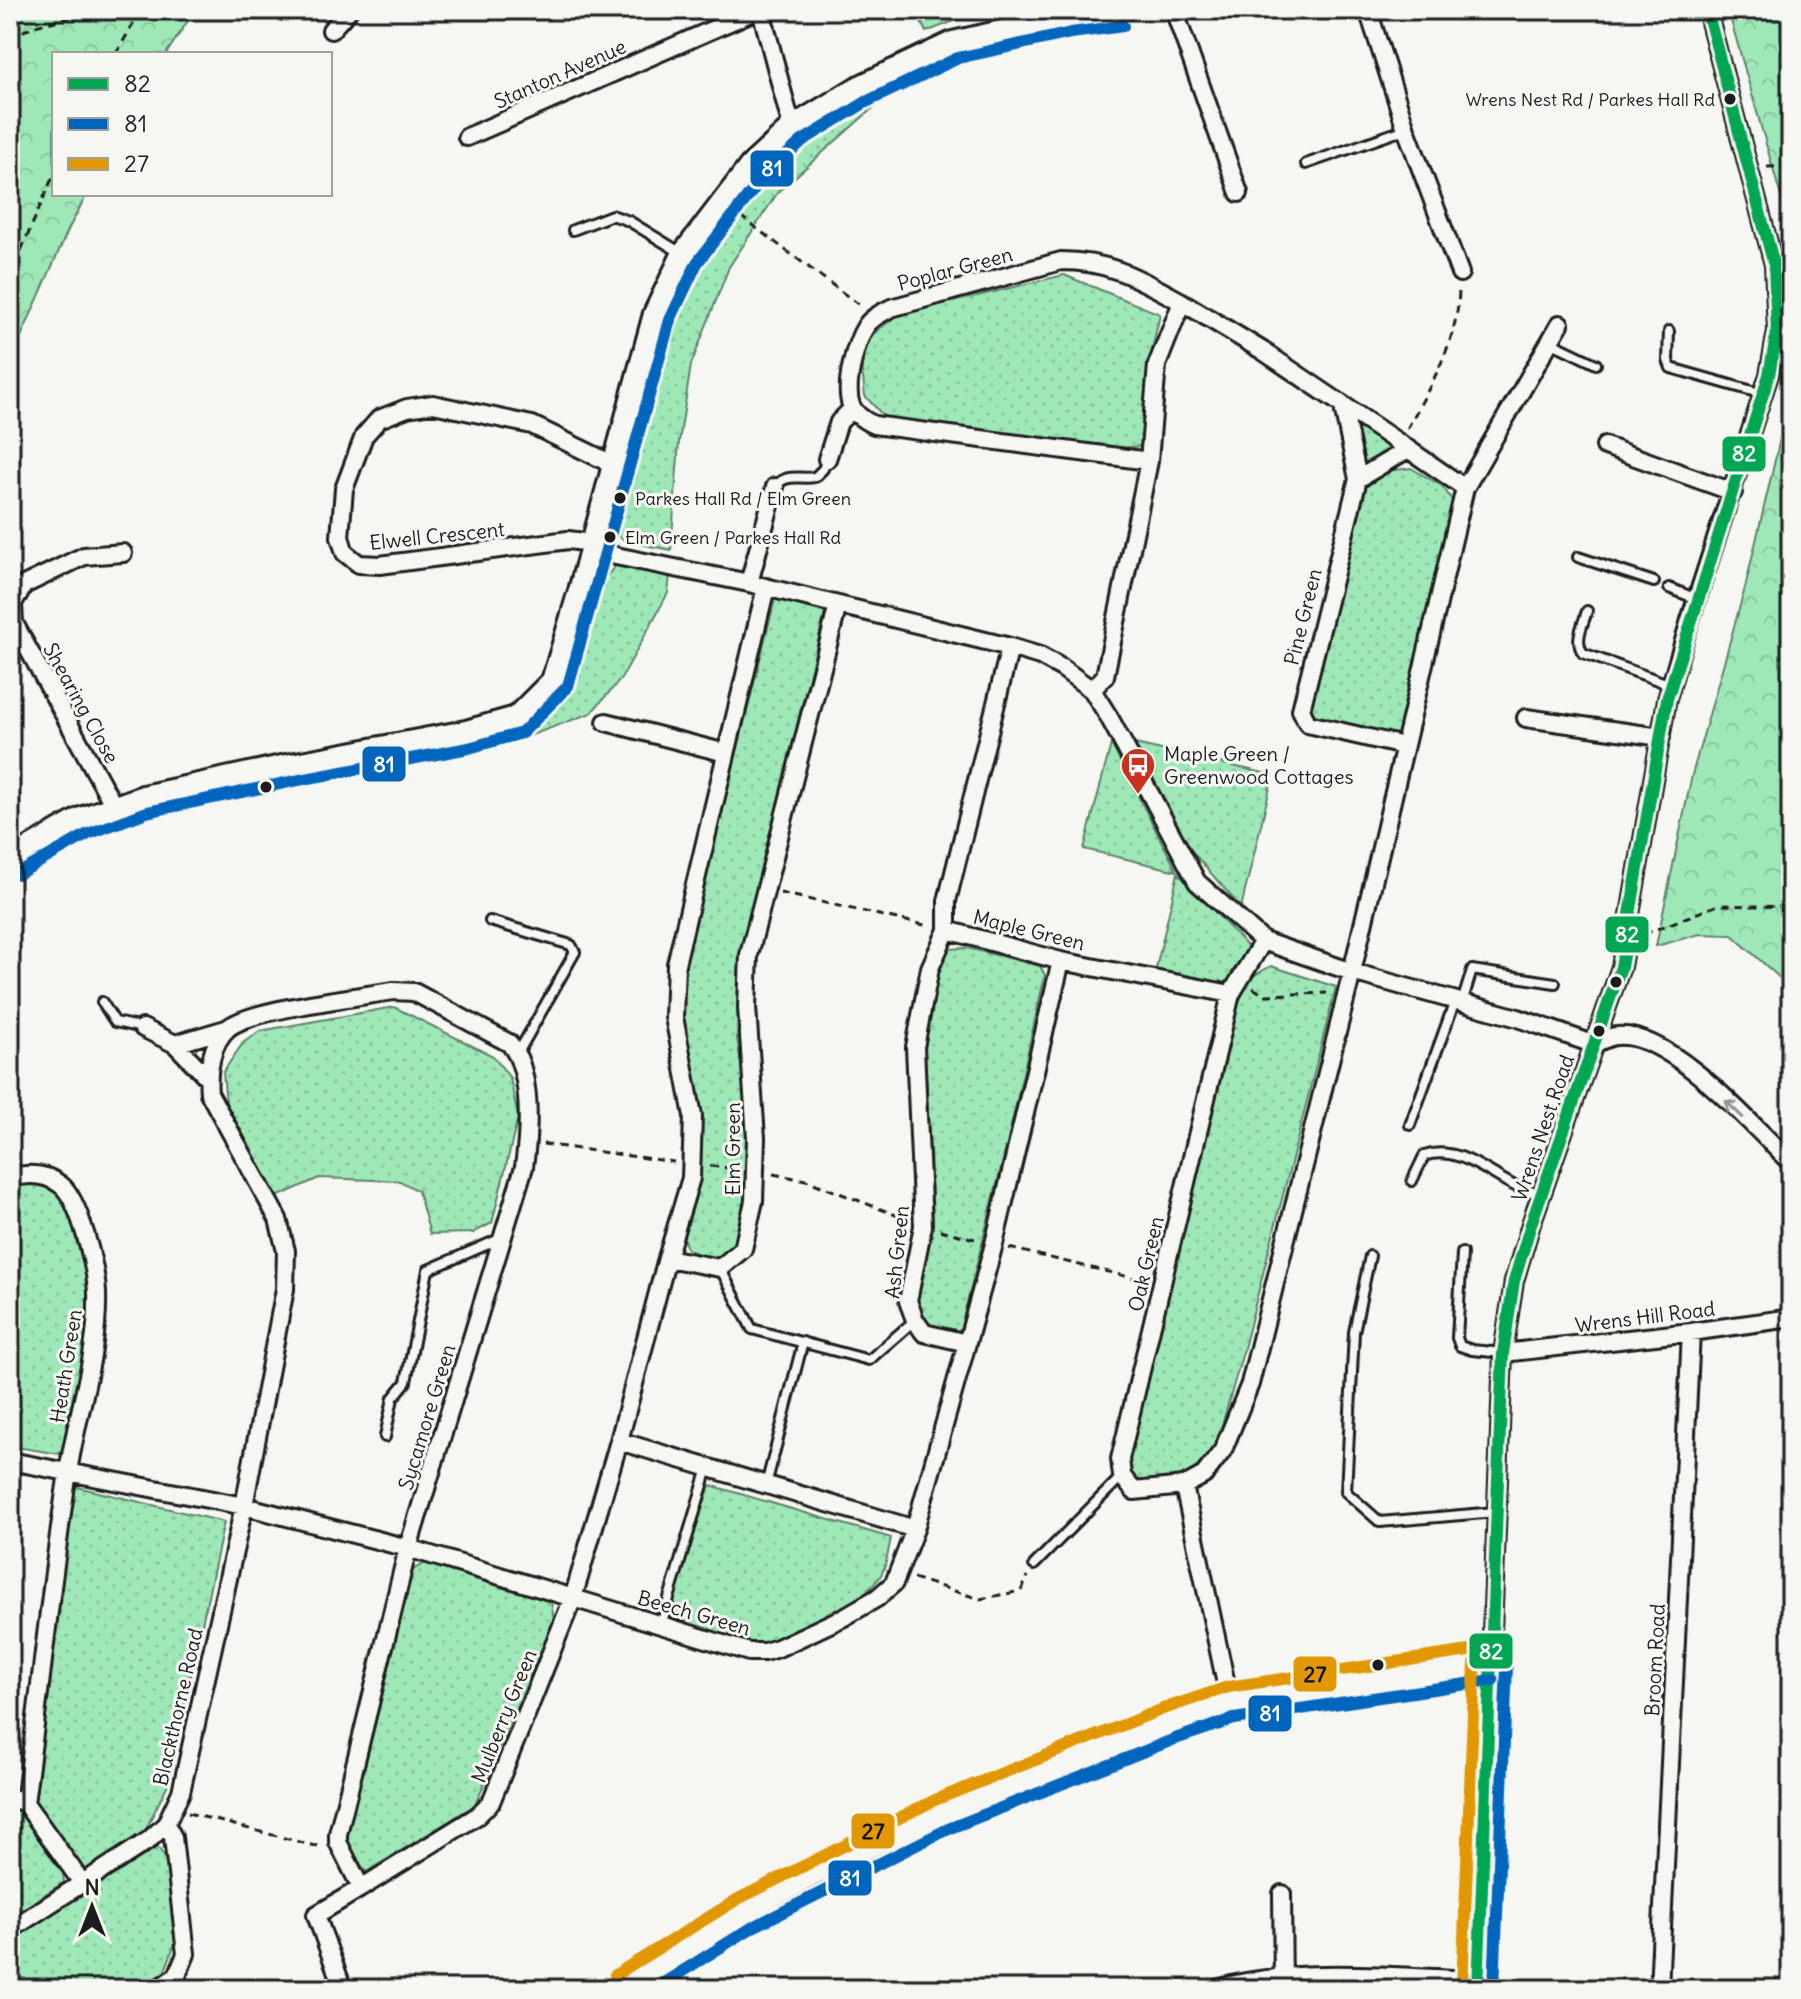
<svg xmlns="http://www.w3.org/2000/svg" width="1801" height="1999" font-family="Delius,sans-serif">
<defs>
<pattern id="grass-dots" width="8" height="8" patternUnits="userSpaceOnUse" patternTransform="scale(2)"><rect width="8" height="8" fill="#9ee8b7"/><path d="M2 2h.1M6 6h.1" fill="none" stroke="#88c69d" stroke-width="1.8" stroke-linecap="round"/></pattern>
<pattern id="forest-crowns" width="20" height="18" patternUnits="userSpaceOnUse" patternTransform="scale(2)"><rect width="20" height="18" fill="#9ee8b7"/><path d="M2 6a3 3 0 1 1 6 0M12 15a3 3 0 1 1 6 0" fill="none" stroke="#88c69d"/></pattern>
</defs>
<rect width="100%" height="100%" fill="#f6f6f2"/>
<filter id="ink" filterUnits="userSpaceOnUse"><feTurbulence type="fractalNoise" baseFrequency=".0125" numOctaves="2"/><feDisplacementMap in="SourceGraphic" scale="16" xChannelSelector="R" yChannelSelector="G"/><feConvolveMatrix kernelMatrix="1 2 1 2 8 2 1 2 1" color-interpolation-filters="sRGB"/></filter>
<g filter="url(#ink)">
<!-- grass -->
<path fill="url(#grass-dots)" stroke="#5d826a" stroke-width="2" d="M915,10H959L962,18L926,32Z
M882,100L778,192L729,267L691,365L679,442L671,550L629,542L618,536L614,524L641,408L668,313L701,246L743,189L848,106Z
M1064,275L1160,314L1150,359L1142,446L1121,448L889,422L865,396L861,360L870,336L898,315Z
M1356,419L1396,450L1364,466Z
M1411,468L1442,486L1455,504L1397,735L1385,736L1316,721L1308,712L1361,491L1387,471Z
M616,565L670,575L668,593L621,679L591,713L524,738L533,720L563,691L583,658L601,583Z
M775,599L825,612L754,898L738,972L737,1038L746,1096L751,1168L744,1219L736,1246L724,1255L707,1258L687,1249L683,1237L700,1176L696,1113L682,1029L683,968Z
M1111,744L1177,871L1084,849Z
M1135,744L1273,775L1241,908L1189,848Z
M1178,873L1247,946L1241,968L1224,990L1155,973Z
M967,948L1040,966L1045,975L1007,1144L959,1335L931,1328L917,1304L933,1220L925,1048L934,977L948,949Z
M1271,966L1336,987L1242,1356L1216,1446L1187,1478L1148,1484L1133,1477L1127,1464L1234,1009L1253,976Z
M394,1007L493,1056L510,1078L518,1117L492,1223L473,1233L430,1234L418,1191L400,1181L319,1178L277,1197L226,1103L223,1072L243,1043L260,1031Z
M28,1181L53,1188L68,1210L89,1285L90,1324L69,1437L59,1454L10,1446V1188Z
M710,1485L891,1538C888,1550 887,1565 881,1575C865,1602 793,1635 763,1647L667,1618Z
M73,1486L224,1522L167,1786L144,1833L83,1872L35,1801Z
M425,1563L551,1602L554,1620L475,1805L366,1872L346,1843L413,1570Z
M14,1806L62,1865L64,1882L10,1917V1815Z
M158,1847L170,1866L176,1941L164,1973L140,1989H10V1941Z"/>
<!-- forest -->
<path fill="url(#forest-crowns)" stroke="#5d826a" stroke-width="2" d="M10,10H195L166,54H54V194H87L69,228L16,348L10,368Z
M1728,10H1791V232Z
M1791,392V988L1732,935L1700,934L1656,946L1692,775L1745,588Z"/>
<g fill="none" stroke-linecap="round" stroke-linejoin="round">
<!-- lane casing -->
<g stroke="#1c1c1c" stroke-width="14">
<path id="lane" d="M1306,164L1406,129
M573,230L612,215L629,221L683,254
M1669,331L1668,360L1671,368L1763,394
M1550,342L1596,364
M775,487C786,472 800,480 815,477L823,469L827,460
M1578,557L1654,582
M1669,588L1697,599
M1587,611C1583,625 1574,640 1583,653L1671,685
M490,921L571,945L575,952L518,1053
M102,1002L115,1022L143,1028
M1462,1003L1472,970L1555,983
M1410,1125L1455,1001
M1412,1181L1424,1156C1456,1145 1484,1170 1511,1184C1520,1189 1531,1191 1541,1195
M1462,1253L1457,1338L1460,1346L1472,1350L1503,1353
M1370,1256L1354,1332L1346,1492L1380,1522L1496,1512
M720,1268L752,1329L869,1360L915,1320
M385,1437L393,1398L406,1382L428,1270L502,1238
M766,1485L803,1342
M1034,1565L1122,1476
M661,1625L708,1468"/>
</g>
<!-- street casing -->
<g stroke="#1c1c1c" stroke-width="22">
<path id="street" d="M761,10L792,128
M1174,10L1239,193
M1368,10L1406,129L1460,273
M331,30L349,10
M467,137L757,10
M1182,302L1263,351L1408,449
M1343,407L1358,479
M1605,446L1733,492
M827,459L839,422L852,409
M593,543L568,540L380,565L359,564L345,553L340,537L344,489L364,436L379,419L407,408L433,404L532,425L614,465
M591,551L749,583L1010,647L1040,656L1062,668L1092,690L1109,717L1197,882L1263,941L1352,972L1518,1018L1593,1044
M749,583L775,487
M766,587L676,964L674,1017L693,1116L691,1178L667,1258L720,1268L743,1249L754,1201L756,1138L747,1007L749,955L838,605
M1010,647L947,901V930L1061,961L1231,994L1263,941
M1092,690L1105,676L1149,461L1157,365L1182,302C1139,279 1111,261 1061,261L891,308C882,313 872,317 866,326C855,343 844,386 851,405C855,415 865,421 874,425L1149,461
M1526,718L1661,737
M606,722L726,753
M1404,746L1308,724L1301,710L1358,479L1408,449L1465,488
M114,806L14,623L13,603L24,585L84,556L123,553
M947,930L930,968L915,1047L923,1226L908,1301L915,1320L924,1333L967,1343L994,1244L1061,961
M143,1028L175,1044L208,1078
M175,1044L226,1029
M1593,1044C1600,1042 1609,1036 1617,1036C1670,1031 1754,1127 1791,1163
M10,1178C28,1173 46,1173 61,1185C80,1200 96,1269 97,1293C99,1353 77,1413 68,1472C51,1582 40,1693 25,1803
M667,1258L619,1441L573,1598L749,1652H764L778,1648L844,1617L877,1598L894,1583L915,1529L967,1343
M1503,1353L1691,1332L1791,1318
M619,1441L915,1529
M10,1461L244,1506L408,1548L524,1167C529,1132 533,1070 509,1043L414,992L393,991C358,997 251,1009 228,1028C211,1043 207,1073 209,1093L278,1219L286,1251L285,1289L244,1506L181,1792L166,1824L149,1840L10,1930
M1184,1486L1134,1491L1122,1476L1120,1459L1231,994
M408,1548L573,1598L491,1802L477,1816L361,1888L338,1842V1834Z
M1230,1703L1184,1486L1204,1475L1223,1450L1250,1384L1352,972L1465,488L1560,324
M10,1797L25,1803L83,1884
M1282,1894L1283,1987
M157,1989L177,1976L186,1954L173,1837L166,1824
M343,1989L316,1915L361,1888
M624,1989L745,1913L832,1868L942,1814L1169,1724L1230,1703L1491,1664
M1216,1989C1295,1966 1397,1977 1479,1980
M1478,1989L1503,1353L1514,1281L1531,1224L1621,967L1667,699L1690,620L1769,375L1777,331L1774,265L1710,22V10
M1659,1989L1691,1332"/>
</g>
<!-- secondary casing -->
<g stroke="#1c1c1c" stroke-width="28">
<path id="secondary" d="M10,860L81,819L143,797L291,765L466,732L516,718L553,681L580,591L655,314L683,255L751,166L792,128L858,88L953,43L1068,17L1121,10"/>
</g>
<!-- path -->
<path stroke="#1c1c1c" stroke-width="3" stroke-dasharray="8 6" stroke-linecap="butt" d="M10,37L35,26L99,10
M116,54L141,10
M1767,167L1791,166
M740,216L862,307
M10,276L54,174
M1407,429C1431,384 1458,342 1459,289
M780,893L929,926
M1644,934L1718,905L1791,907
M1253,988L1264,995L1327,993
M543,1144L674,1162
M710,1166L738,1169
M773,1174L806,1180L906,1219
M940,1230L979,1240
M1009,1248L1146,1281
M913,1578L980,1599L1021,1591L1028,1576
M188,1813L315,1846L321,1845"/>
<!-- lane -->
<use href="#lane" stroke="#f6f6f2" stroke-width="8"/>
<!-- street -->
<use href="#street" stroke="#f6f6f2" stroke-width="16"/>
<!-- secondary -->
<use href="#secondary" stroke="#f6f6f2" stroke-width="22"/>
<!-- bus-1 casing -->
<g stroke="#f6f6f2" stroke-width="18">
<path id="bus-1" d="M1478,1989L1503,1353L1514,1281L1531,1224L1621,967L1667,699L1769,375L1777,331L1774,265L1710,22L1704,10"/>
</g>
<!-- bus-2 casing -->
<g stroke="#f6f6f2" stroke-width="18">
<path id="bus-2" d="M18,874L88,834L147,812L294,781L469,748L522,733L568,686L670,320L697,263L763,177L802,141L866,102L958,58L1071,33L1123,26
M654,1989L753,1927L948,1829L1175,1739L1234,1719L1493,1680
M1494,1989L1507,1665"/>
</g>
<!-- bus-3 casing -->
<g stroke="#f6f6f2" stroke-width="18">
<path id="bus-3" d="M615,1975L738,1899L935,1800L1163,1709L1228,1687L1489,1648
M1462,1988L1475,1663"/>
</g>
<!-- bus-1 -->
<use href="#bus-1" stroke="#00a651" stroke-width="12"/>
<!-- bus-2 -->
<use href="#bus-2" stroke="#0065bd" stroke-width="12"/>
<!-- bus-3 -->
<use href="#bus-3" stroke="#e19803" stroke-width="12"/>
</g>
<!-- one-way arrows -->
<defs><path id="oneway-shaft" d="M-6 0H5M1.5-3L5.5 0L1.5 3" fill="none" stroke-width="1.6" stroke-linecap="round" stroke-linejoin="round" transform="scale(2)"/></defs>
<use stroke="#949492" href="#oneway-shaft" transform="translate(1734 1109) rotate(-136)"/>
</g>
<!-- icons -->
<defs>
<g id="bus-pin" transform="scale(1.8)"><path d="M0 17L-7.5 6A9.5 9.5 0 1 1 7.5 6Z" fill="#c8321e" stroke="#f6f6f2"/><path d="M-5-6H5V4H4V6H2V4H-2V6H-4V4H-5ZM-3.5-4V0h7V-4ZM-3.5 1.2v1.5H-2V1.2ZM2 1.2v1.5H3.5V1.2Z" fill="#fff"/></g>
</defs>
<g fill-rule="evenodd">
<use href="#bus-pin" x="1138" y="765"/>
</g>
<!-- markers -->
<g fill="#1c1c1c" stroke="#f6f6f2" stroke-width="3">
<circle cx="1730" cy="99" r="7"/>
<circle cx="620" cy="498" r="7"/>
<circle cx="610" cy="537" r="7"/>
<circle cx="266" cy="787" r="7"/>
<circle cx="1616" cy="982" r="7"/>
<circle cx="1599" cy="1031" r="7"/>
<circle cx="1378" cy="1665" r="7"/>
</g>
<g text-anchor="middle" stroke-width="6" stroke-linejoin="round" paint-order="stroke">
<!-- bus labels -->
<g font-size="18" fill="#1c1c1c" stroke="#f6f6f2" text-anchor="start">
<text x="1715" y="106" text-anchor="end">Wrens Nest Rd / Parkes Hall Rd</text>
<text x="635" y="505">Parkes Hall Rd / Elm Green</text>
<text x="625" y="544">Elm Green / Parkes Hall Rd</text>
</g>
<!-- street labels -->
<g font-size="20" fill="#1c1c1c" stroke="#f6f6f2">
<text transform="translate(560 74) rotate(-24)" y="7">Stanton Avenue</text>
<text transform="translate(955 269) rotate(-15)" y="7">Poplar Green</text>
<text transform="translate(437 536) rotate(-6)" y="7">Elwell Crescent</text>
<text transform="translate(1303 617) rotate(-76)" y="7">Pine Green</text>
<text transform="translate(81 703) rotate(61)" y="7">Shearing Close</text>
<text transform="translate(1029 930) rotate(14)" y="7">Maple Green</text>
<text transform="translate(1543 1128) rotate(-71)" y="7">Wrens Nest Road</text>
<text transform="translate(733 1149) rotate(-90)" y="7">Elm Green</text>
<text transform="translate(897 1252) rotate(-84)" y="7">Ash Green</text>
<text transform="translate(1146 1264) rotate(-77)" y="7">Oak Green</text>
<text transform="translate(1645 1317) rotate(-7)" y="7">Wrens Hill Road</text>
<text transform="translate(66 1366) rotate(-81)" y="7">Heath Green</text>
<text transform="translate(427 1417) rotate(-73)" y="7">Sycamore Green</text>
<text transform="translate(694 1613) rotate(16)" y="7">Beech Green</text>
<text transform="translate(1655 1660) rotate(-87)" y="7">Broom Road</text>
<text transform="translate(178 1707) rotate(-77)" y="7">Blackthorne Road</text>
<text transform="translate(504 1716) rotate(-68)" y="7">Mulberry Green</text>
</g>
<!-- poi labels -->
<g font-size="20" fill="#1c1c1c" stroke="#f6f6f2" text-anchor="start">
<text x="1164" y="761">Maple Green /<tspan x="1164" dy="23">Greenwood Cottages</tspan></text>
</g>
</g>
<g stroke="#f6f6f2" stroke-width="3">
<rect x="749" y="149" width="46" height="39" rx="8" fill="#0065bd"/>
<rect x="1721" y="435" width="46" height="38" rx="8" fill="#00a651"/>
<rect x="361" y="745" width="46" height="38" rx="8" fill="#0065bd"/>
<rect x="1604" y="915" width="46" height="39" rx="8" fill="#00a651"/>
<rect x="1468" y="1632" width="46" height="38" rx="8" fill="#00a651"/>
<rect x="1292" y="1655" width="46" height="38" rx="8" fill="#e19803"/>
<rect x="1247" y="1694" width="46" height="39" rx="8" fill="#0065bd"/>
<rect x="850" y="1812" width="46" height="38" rx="8" fill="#e19803"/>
<rect x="827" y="1859" width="46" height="38" rx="8" fill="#0065bd"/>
</g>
<g font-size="22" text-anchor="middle" font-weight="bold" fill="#fff">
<text x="772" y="176">81</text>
<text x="1744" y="461">82</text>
<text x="384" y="772">81</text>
<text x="1627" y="942">82</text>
<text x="1491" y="1659">82</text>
<text x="1270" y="1721">81</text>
<text x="850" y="1886">81</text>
</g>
<g font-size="22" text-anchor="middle" font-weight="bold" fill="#111">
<text x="1315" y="1682">27</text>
<text x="873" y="1839">27</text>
</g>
<!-- margin -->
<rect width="1801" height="1999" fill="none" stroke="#f6f6f2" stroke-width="40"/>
<rect x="20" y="20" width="1761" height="1959" fill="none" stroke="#1c1c1c" stroke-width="3" filter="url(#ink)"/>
<!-- legend -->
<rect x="52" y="52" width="280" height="144" fill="#f6f6f2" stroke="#9f9f9c" stroke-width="2"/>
<rect x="68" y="78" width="40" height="12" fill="#00a651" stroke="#9f9f9c" stroke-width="2"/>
<text x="124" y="92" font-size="24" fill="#1c1c1c">82</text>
<rect x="68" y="118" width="40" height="12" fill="#0065bd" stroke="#9f9f9c" stroke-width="2"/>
<text x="124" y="132" font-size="24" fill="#1c1c1c">81</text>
<rect x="68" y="158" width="40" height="12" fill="#e19803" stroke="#9f9f9c" stroke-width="2"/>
<text x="124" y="172" font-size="24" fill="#1c1c1c">27</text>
<!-- north arrow -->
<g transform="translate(92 1907)" stroke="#f6f6f2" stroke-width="6" paint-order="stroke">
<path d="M0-6L14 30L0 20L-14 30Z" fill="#1c1c1c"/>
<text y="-12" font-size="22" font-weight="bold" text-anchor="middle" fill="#1c1c1c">N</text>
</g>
</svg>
